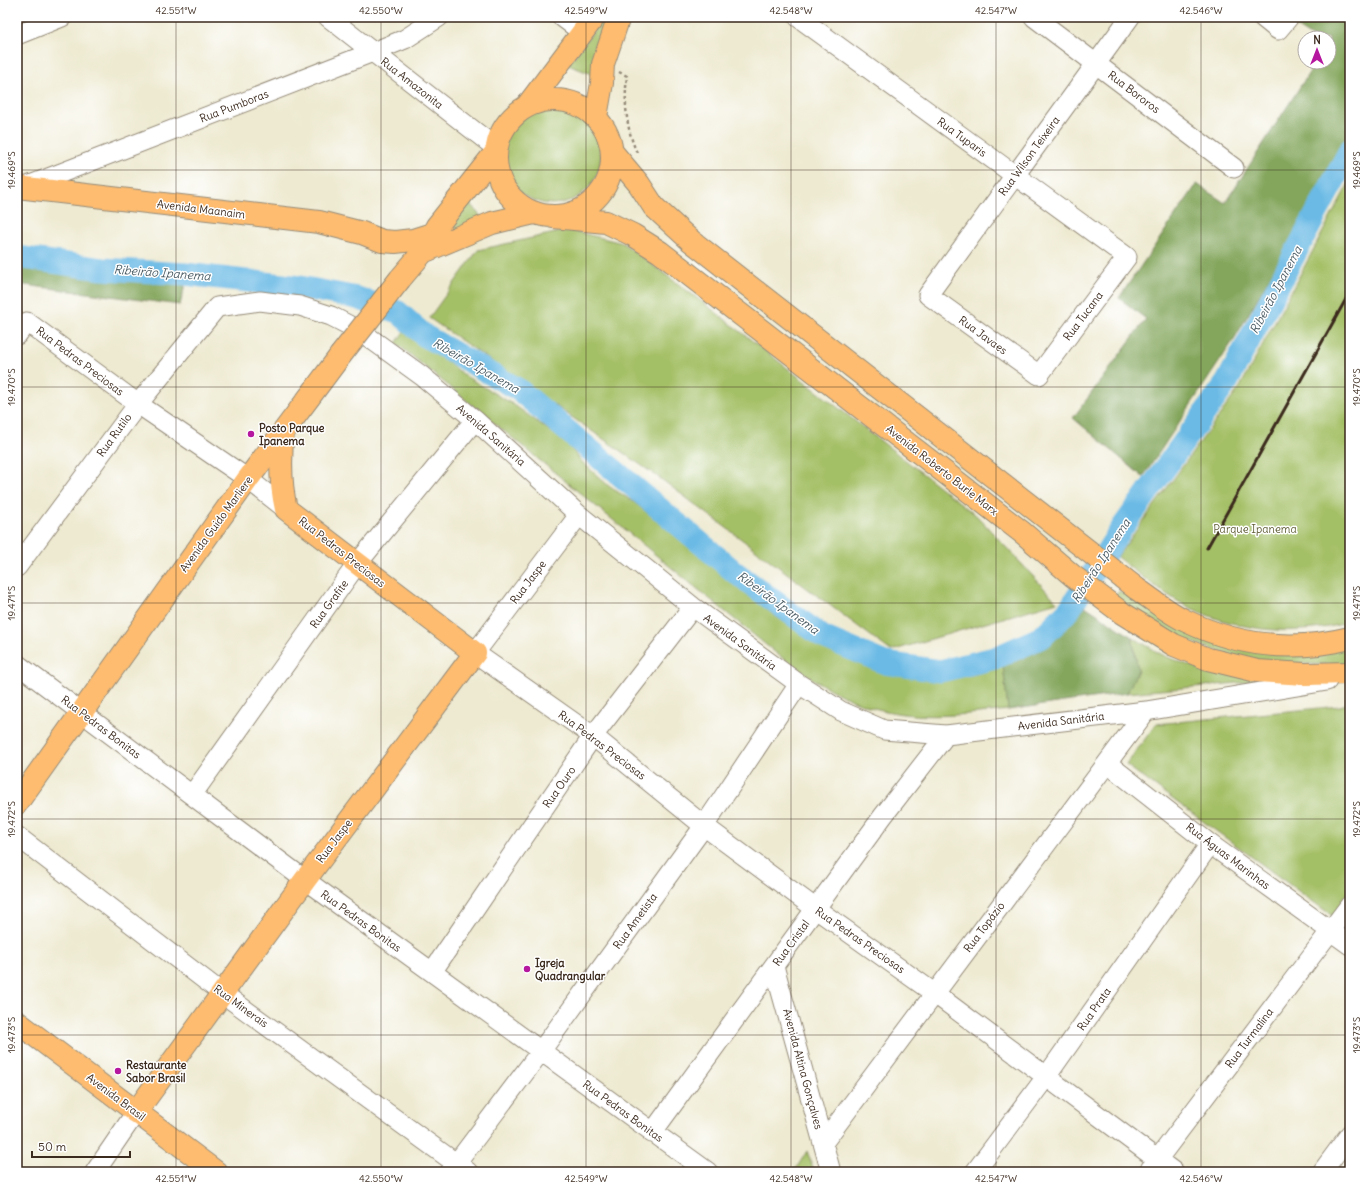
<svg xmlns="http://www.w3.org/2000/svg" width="1367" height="1189" font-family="Delius,sans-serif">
<rect width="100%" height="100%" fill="#fff"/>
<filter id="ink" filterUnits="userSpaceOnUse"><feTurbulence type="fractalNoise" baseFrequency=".025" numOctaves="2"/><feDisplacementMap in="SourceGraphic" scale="8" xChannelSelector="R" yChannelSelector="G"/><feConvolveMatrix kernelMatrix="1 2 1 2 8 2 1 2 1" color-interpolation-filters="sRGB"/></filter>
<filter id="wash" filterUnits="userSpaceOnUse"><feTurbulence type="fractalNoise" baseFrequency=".012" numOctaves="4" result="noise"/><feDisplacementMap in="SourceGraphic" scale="16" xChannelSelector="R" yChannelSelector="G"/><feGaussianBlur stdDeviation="0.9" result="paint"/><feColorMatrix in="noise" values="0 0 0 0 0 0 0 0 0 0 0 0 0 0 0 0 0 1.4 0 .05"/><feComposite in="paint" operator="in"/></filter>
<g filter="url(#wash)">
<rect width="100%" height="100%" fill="#eeead1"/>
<!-- green -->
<path fill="#a4c066" stroke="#707542" d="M604,17H609L596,80L589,73L568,65Z
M503 155a49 49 0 1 1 98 0a49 49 0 1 1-98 0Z
M1350,181V622C1292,638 1232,631 1179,602C1157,589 1137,573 1117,557L1240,387Z
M464,197L483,219L431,243Z
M568,230L623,243L709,307L977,516L1057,602L891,651L661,479L429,318L478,250Z
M405,330L467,377L514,405L567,443L583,463L610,487L634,502L774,615L802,634L842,652L881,668L920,678L948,679L976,674L1003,664L1008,710C968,714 926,720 886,711C845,702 809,678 776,653L396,343Z
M1119,591L1181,629L1350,647V665L1276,663L1236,657L1177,637L1114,597Z
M1132,637C1142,642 1151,649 1161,654C1196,671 1234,676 1271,680L1127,693L1138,670Z
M1350,703V895L1334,917L1126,765L1156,724L1340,706Z
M807,1151L814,1172H794Z"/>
<!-- forest -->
<path fill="#83a65b" stroke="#5f683c" d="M1292,17H1350V128L1320,191L1233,341L1143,477L1073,418L1146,319L1119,298L1197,184L1225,203L1316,62H1329V38H1313L1288,22Z
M17,259L185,285L180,305L17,284Z
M1085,606L1132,637L1138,670L1127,693L1008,710L1003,664L1054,639Z"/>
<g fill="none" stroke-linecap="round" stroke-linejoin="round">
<!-- river -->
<path stroke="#6abae5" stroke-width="23" d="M17,257L102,269L185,274L300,287L357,298L398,312L425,336L519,390L736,573L823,637L885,663L940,671L995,658L1042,637L1069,610L1122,528L1227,382L1350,150"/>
</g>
</g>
<g filter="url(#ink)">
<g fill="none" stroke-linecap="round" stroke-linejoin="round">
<!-- minor casing -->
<g stroke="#948a78" stroke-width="21">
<path id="minor" d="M328,17L496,148
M562,17L582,32
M798,17L1127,257L1039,375L928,295C995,202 1063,110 1130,17
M1034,17L1234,168
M1262,17L1278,30L1289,17
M17,35L62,17
M25,187L373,52L405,39L439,17
M17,335L27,322L138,404L248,479L286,509
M579,515L475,653L593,736L704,826L816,909L934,993L1174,1172
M17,567L138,404L217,307L260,301L300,306L331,316L360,331L422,376L475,420L579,515L693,607L799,684L841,711L884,730L946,735L1146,711L1327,681
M17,664L305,880L708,1172
M1108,764L1210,844L1350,945
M192,795L357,564L475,420
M17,836L222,993L468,1172
M774,966L831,1172
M432,972L593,736L693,607
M652,1133L883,816L946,735
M823,1143L1146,711
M95,1172L136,1112
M450,1172L541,1051L704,826L799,684
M975,1172L1046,1077L1210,844
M1148,1172L1350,905
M1322,1172L1350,1134"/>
</g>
<!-- major casing -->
<g stroke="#948a78" stroke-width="24">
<path id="major" d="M496 158a58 58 0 1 1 116 0a58 58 0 1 1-116 0Z
M527,106L594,17
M596,117L602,83L603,64L619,17
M613,153L639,184L654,207L690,240L1137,589C1153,600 1169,613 1186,621C1238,646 1294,652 1350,638
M17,187L319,222L362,233L382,241L395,242L413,240L432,234
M553,217L606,222L633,235L660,252L1023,533L1073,576L1122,613L1174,645L1208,659L1257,671L1305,674L1350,673
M423,252L492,223L534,213
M400,279L423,252L437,226L495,153
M17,803L248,479L340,356
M17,1022L216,1172
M136,1112L305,880L475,653L286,509C280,483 280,458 283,432"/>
</g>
<!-- path -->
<path stroke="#948a78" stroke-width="2.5" stroke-dasharray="3 3" stroke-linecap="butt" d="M619,72L627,76C624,103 626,130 638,155"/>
<!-- minor -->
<use href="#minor" stroke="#fff" stroke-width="19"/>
<!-- major -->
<use href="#major" stroke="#fdbc70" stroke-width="22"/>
<!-- rail -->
<path stroke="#3b2a1e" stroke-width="3" d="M1207,548L1350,292"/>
<!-- major-bridge casing -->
<g stroke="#948a78" stroke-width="24" stroke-linecap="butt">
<path id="major-bridge" d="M340,356L400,279"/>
</g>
<!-- major-bridge -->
<use href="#major-bridge" stroke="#fdbc70" stroke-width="22"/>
</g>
</g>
<!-- ticks -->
<path fill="none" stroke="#3b2a1e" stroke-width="1" stroke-opacity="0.45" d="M176,17V1172M381,17V1172M586,17V1172M791,17V1172M996,17V1172M1201,17V1172M17,170H1350M17,387H1350M17,603H1350M17,819H1350M17,1035H1350"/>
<!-- markers -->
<g fill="#b5179e" stroke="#fff" stroke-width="1.5">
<circle cx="251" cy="434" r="4"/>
<circle cx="527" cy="969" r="4"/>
<circle cx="118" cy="1071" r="4"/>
</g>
<g text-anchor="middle" stroke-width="3" stroke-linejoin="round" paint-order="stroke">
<!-- street labels -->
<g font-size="11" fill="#3b2a1e" stroke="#fff">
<text transform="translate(412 83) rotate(38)" y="4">Rua Amazonita</text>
<text transform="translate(1134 92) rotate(37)" y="4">Rua Bororos</text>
<text transform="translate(234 106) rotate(-21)" y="4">Rua Pumboras</text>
<text transform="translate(962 137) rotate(36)" y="4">Rua Tuparis</text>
<text transform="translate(1029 156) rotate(-54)" y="4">Rua Wilson Teixeira</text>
<text transform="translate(201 209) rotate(7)" y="4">Avenida Maanaim</text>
<text transform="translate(1083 316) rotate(-53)" y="4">Rua Tucana</text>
<text transform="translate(983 335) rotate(36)" y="4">Rua Javaes</text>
<text transform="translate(80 361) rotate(37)" y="4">Rua Pedras Preciosas</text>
<text transform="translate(114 435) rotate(-54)" y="4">Rua Rutilo</text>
<text transform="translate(491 435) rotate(41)" y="4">Avenida Sanitária</text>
<text transform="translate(942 470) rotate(38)" y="4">Avenida Roberto Burle Marx</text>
<text transform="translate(216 524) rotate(-54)" y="4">Avenida Guido Marliere</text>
<text transform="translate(342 552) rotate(38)" y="4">Rua Pedras Preciosas</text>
<text transform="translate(528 582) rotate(-53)" y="4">Rua Jaspe</text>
<text transform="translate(329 604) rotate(-54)" y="4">Rua Grafite</text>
<text transform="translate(740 642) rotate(36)" y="4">Avenida Sanitária</text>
<text transform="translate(1061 721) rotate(-7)" y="4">Avenida Sanitária</text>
<text transform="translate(101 727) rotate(37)" y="4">Rua Pedras Bonitas</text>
<text transform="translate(602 745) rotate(37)" y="4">Rua Pedras Preciosas</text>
<text transform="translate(559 787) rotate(-55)" y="4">Rua Ouro</text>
<text transform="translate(334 841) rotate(-53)" y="4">Rua Jaspe</text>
<text transform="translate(1228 856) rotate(37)" y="4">Rua Águas Marinhas</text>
<text transform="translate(361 921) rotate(36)" y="4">Rua Pedras Bonitas</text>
<text transform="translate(635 921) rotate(-54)" y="4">Rua Ametista</text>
<text transform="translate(984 927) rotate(-53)" y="4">Rua Topázio</text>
<text transform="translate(860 940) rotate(35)" y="4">Rua Pedras Preciosas</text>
<text transform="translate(791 943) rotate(-54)" y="4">Rua Cristal</text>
<text transform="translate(241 1006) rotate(36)" y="4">Rua Minerais</text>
<text transform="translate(1094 1009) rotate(-55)" y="4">Rua Prata</text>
<text transform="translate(1249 1038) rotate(-53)" y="4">Rua Turmalina</text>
<text transform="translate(803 1069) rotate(75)" y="4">Avenida Altina Gonçalves</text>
<text transform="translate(116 1097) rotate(37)" y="4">Avenida Brasil</text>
<text transform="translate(623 1111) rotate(36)" y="4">Rua Pedras Bonitas</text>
</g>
<!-- poi labels -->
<g font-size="11" font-weight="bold" fill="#3b2a1e" stroke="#fff" text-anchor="start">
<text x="259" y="432">Posto Parque<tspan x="259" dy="13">Ipanema</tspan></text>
<text x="535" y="967">Igreja<tspan x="535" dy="13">Quadrangular</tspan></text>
<text x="126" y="1069">Restaurante<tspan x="126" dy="13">Sabor Brasil</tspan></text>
</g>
<!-- park labels -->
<g font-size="11" fill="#605e37" stroke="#fff">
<text x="1255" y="533">Parque Ipanema</text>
</g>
<!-- water labels -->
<g font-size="12" font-style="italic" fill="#4b5c64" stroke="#fff">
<text transform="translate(162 273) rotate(4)" y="4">Ribeirão Ipanema</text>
<text transform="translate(1276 290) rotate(-62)" y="4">Ribeirão Ipanema</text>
<text transform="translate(476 366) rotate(30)" y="4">Ribeirão Ipanema</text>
<text transform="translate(1101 561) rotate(-57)" y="4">Ribeirão Ipanema</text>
<text transform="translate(778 603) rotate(36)" y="4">Ribeirão Ipanema</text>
</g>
</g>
<!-- margin -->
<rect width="1367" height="1189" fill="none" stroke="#fff" stroke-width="44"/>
<!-- north arrow -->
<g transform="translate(1317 50)"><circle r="19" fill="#ffffff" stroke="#b1aaa5"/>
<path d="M0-3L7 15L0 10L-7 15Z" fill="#b5179e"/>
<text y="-6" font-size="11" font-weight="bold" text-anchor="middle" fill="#3b2a1e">N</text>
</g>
<!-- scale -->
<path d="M32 1151v6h98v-6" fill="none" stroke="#3b2a1e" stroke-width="2"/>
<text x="38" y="1151" font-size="12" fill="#3b2a1e" stroke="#ffffff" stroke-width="3" paint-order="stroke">50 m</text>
<rect x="22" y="22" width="1323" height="1145" fill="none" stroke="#3b2a1e" stroke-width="1.5"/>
<g font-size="10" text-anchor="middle" fill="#3b2a1e">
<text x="176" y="14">42.551°W</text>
<text x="381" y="14">42.550°W</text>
<text x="586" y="14">42.549°W</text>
<text x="791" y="14">42.548°W</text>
<text x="996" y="14">42.547°W</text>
<text x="1201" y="14">42.546°W</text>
<text transform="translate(11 170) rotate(-90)" y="4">19.469°S</text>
<text transform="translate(1356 170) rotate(-90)" y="4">19.469°S</text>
<text transform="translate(11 387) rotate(-90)" y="4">19.470°S</text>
<text transform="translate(1356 387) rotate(-90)" y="4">19.470°S</text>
<text transform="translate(11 603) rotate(-90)" y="4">19.471°S</text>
<text transform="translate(1356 603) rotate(-90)" y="4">19.471°S</text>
<text transform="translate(11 819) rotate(-90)" y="4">19.472°S</text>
<text transform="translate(1356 819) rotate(-90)" y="4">19.472°S</text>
<text transform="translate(11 1035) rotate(-90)" y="4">19.473°S</text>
<text transform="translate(1356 1035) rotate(-90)" y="4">19.473°S</text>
<text x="176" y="1182">42.551°W</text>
<text x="381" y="1182">42.550°W</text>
<text x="586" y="1182">42.549°W</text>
<text x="791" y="1182">42.548°W</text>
<text x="996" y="1182">42.547°W</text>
<text x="1201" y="1182">42.546°W</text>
</g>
</svg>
